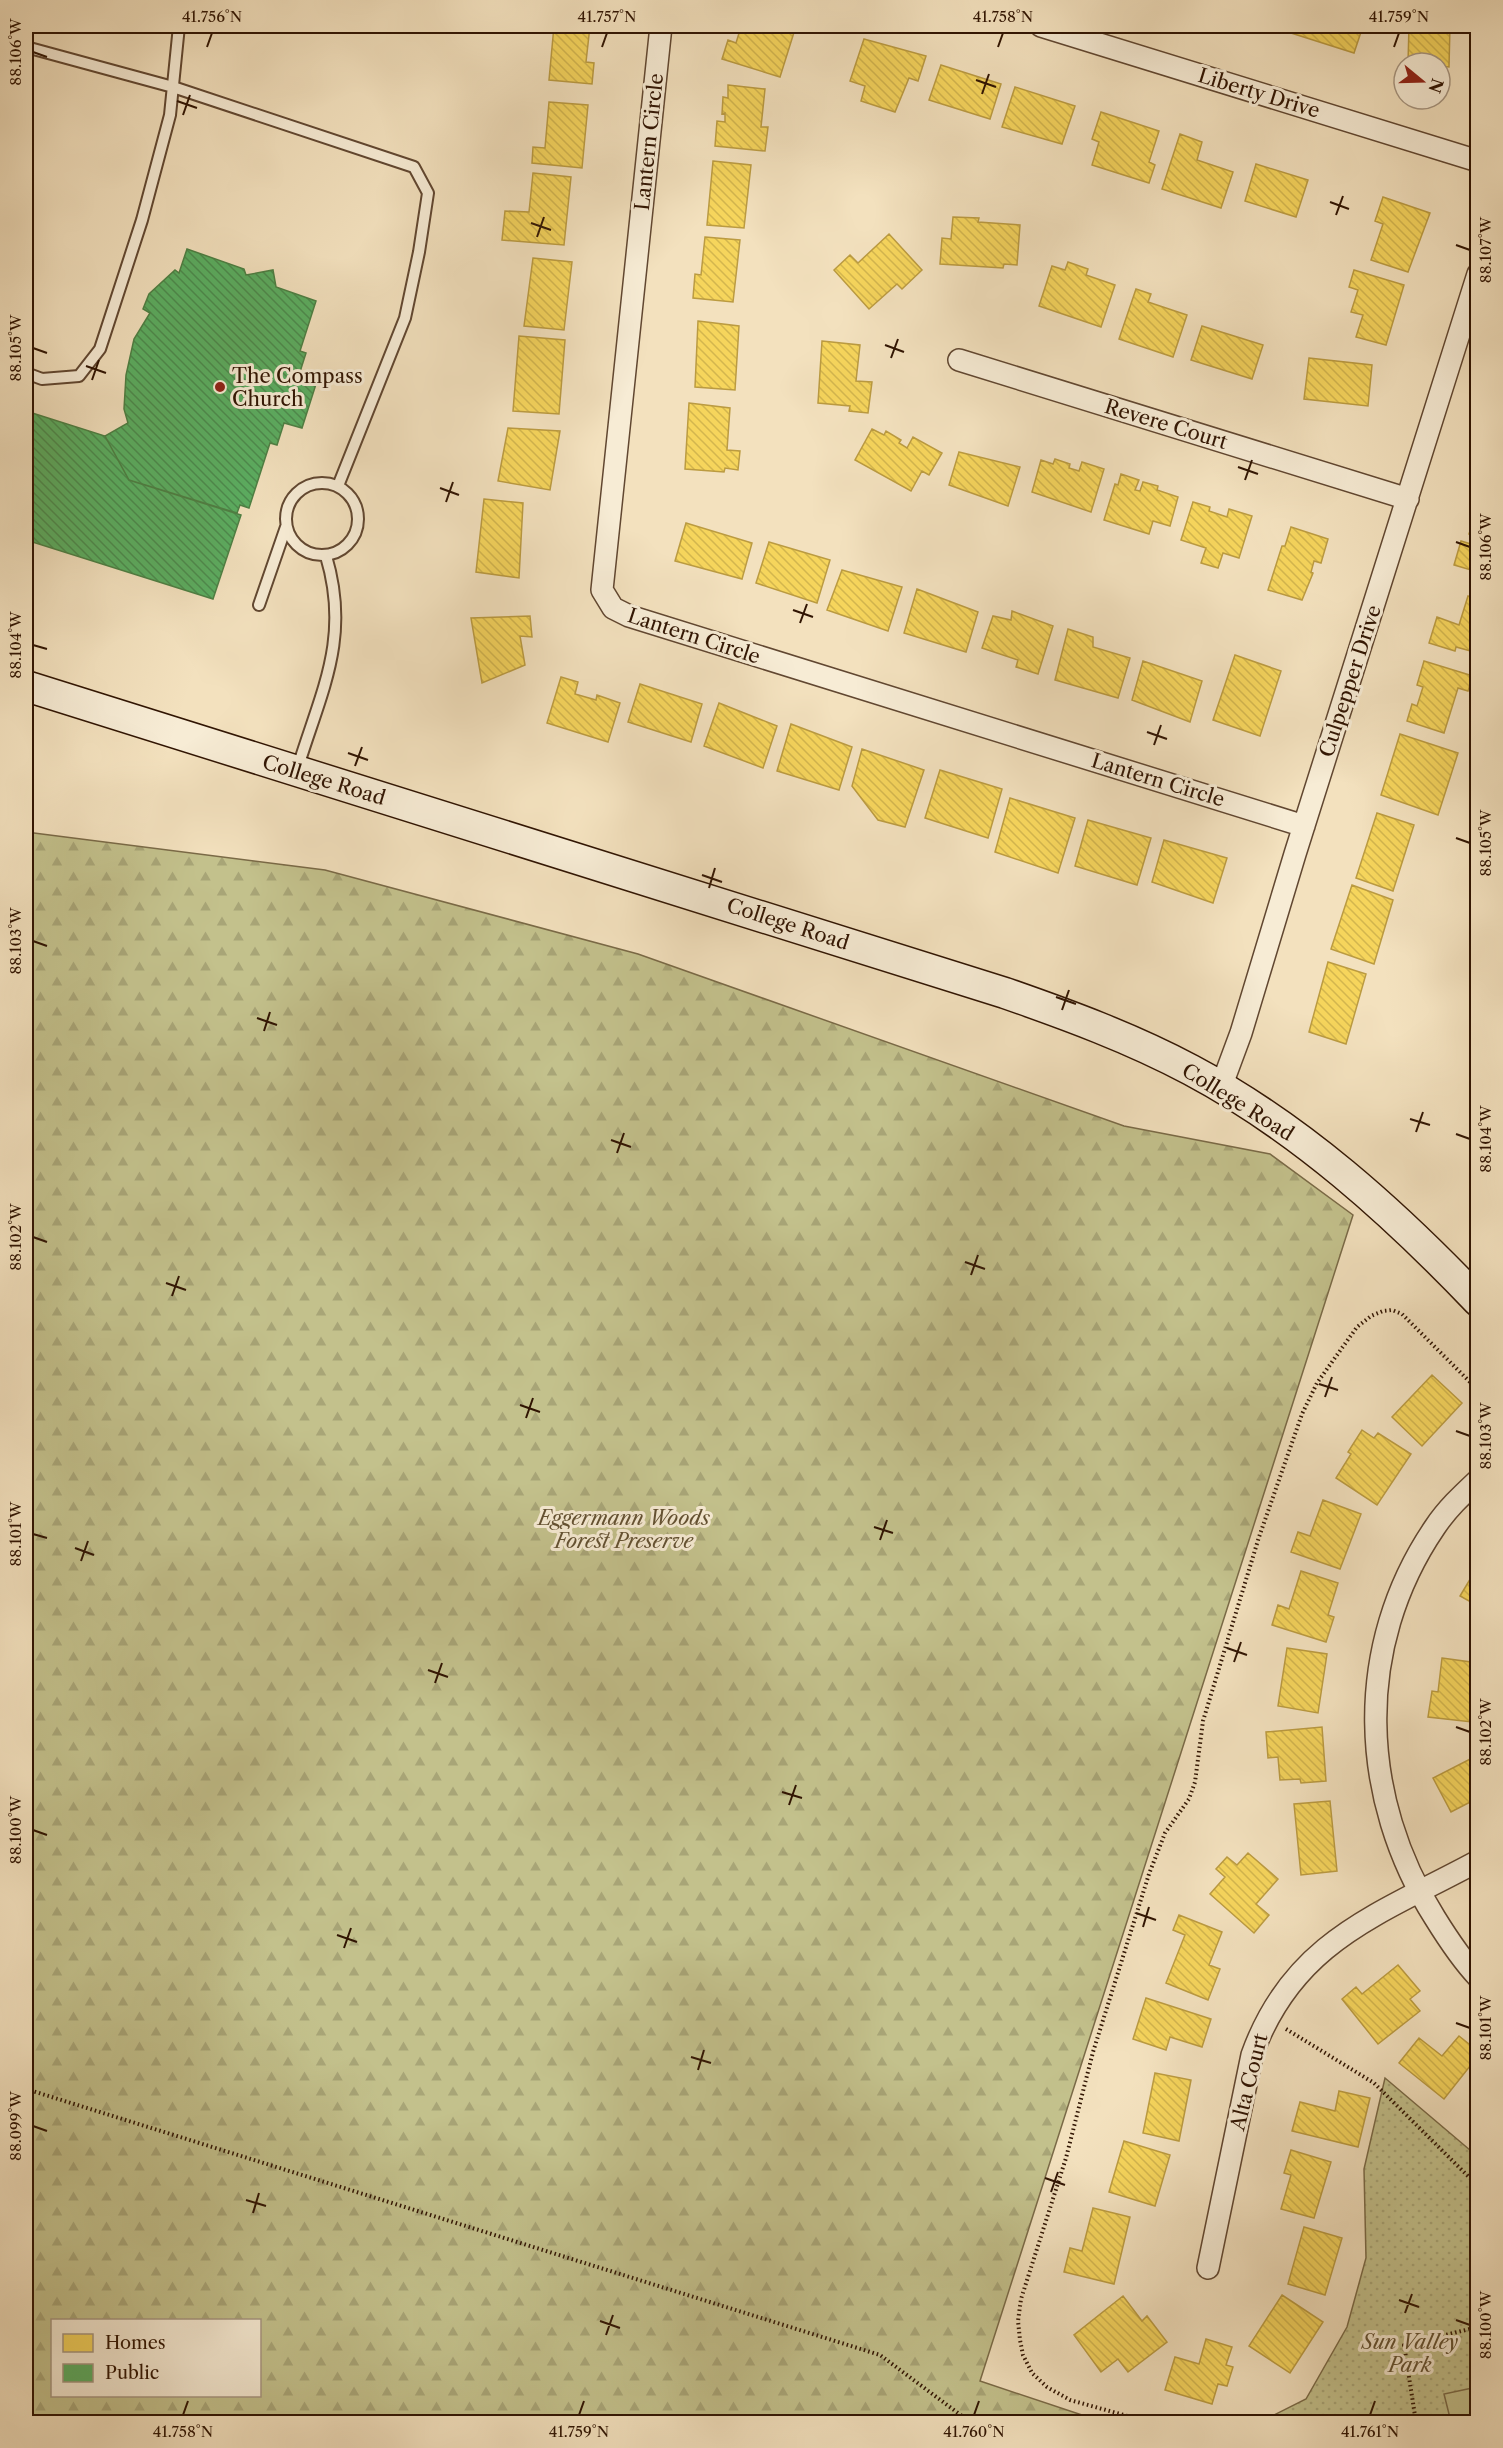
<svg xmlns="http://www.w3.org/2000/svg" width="1503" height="2448" font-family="'Libre Caslon Text',serif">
<defs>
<pattern id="grass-dots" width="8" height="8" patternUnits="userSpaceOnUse" patternTransform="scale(1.5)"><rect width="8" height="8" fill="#c3c18c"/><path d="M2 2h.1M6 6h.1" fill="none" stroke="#a8a577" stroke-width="1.8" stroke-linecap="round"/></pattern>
<pattern id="forest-firs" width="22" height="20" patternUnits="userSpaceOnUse" patternTransform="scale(1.5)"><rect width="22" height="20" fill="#c3c18c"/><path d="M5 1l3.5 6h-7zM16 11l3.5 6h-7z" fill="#a8a577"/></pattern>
<pattern id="homes-back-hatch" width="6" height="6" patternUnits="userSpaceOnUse" patternTransform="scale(1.5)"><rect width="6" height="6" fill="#f6d55c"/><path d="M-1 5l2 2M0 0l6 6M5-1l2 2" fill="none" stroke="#d3b64e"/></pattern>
<pattern id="public-back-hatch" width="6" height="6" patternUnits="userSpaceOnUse" patternTransform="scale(1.5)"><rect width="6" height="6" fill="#5aae61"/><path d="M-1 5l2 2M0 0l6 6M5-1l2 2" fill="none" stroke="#4b8c4e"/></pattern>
</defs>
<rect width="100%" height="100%" fill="#f3e1be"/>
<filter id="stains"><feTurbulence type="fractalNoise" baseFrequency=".00333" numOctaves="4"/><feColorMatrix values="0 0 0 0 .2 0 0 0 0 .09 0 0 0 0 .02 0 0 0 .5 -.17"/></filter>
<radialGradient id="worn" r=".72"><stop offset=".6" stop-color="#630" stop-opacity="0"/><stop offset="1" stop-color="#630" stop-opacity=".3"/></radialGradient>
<!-- grass -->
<path fill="url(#grass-dots)" stroke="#7a6a47" stroke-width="1.5" d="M1385,2078L1477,2156V2422H1260L1306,2399L1347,2327L1366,2258L1364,2169Z"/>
<!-- forest -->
<path fill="url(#forest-firs)" stroke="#7a6a47" stroke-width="1.5" fill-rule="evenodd" d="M26,832L325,870L638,954L1124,1126L1270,1154L1353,1215L980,2381L1103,2422H26ZM52,2320H260V2396H52Z"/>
<!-- garden -->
<path fill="#c3c18c" stroke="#7a6a47" stroke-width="1.5" d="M1477,2387V2422H1451L1444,2394Z"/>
<!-- homes -->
<path fill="url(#homes-back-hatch)" stroke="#bb9b41" stroke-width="1.5" d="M554,26H590L586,62L594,63L592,84L549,80Z
M748,26H796L780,77L722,59L728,40L736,43L740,30L746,32Z
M1294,26H1363L1354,53L1291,33Z
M1409,26H1450L1449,67L1440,66V63H1408Z
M864,39L926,56L918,81L909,78L895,112L861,101L865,86L850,81Z
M941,65L1001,84L990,119L929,100Z
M728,85L765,89L761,127H768L765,151L715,146L717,121L725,122V113L722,114L723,97L728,98Z
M1015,87L1075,106L1062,144L1002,127Z
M549,102L588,105L582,168L532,163L533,147L545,148Z
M1101,112L1159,131L1149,162L1155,165L1149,183L1092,165L1099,142L1092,139Z
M1180,134L1202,142L1197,160L1233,172L1221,208L1162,189Z
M713,161L751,165L744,228L707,225Z
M1256,164L1308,180L1296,217L1245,201Z
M533,173L571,177L564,245L502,240L505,211L529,212Z
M1383,197L1430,213L1408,272L1371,260L1383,224L1375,221Z
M953,217L979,218L978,222L1020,225L1017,265L1004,264L1003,268L940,264L942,238L951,239Z
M889,234L922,270L902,289L897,284L869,309L834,270L850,255L858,263Z
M705,237L740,240L733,302L693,298L695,274L701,275Z
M533,258L572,262L564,330L524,326Z
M1068,262L1088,269L1086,275L1115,285L1101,327L1039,306L1052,266L1065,270Z
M1354,270L1404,285L1386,345L1356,337L1363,315L1351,312L1358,290L1349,287Z
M1136,289L1151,294L1148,302L1187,315L1173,357L1119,339Z
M698,321L739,326L735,390L695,387Z
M1202,326L1263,345L1252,379L1191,360Z
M519,336L565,340L559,414L513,411Z
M822,341L860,345L856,381L872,382L868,413L849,411L850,406L818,403Z
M1309,358L1372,365L1368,406L1304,399Z
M689,403L730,408L727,450L740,451L738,470L725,468L724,472L685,469Z
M508,428L560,431L550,490L498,481Z
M872,429L884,435L886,431L901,440L899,443L907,448L913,437L942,453L929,475L922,471L911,491L855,460Z
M959,452L1020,467L1008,506L949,485Z
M1055,459L1070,464L1069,468L1079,471L1082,462L1104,469L1091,512L1032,492L1041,460L1053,464Z
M1121,474L1139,480L1135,490L1140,491L1143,482L1158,486L1157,490L1178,497L1170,526L1153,521L1149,534L1104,520L1115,484L1118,485Z
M484,499L523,503L519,578L476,572Z
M1193,502L1210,507L1209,511L1227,517L1229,509L1252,516L1239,558L1223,553L1218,568L1201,563L1206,548L1181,540Z
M1475,505H1478V572L1454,565L1461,541L1471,544L1473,535L1469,534L1473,522L1470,521Z
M686,523L752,543L742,579L675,561Z
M1291,527L1328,539L1321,563L1314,561L1311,572L1313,573L1302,600L1268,590L1282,546H1285Z
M769,542L830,560L817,603L756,583Z
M842,570L902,587L888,631L827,610Z
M917,589L978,612L966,652L904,633Z
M1468,596L1478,599V653L1456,647L1455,651L1429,643L1437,617L1459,625Z
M1012,611L1053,626L1038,674L1016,667L1018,660L982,648L993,616L1011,620Z
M530,616L532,637L520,636L525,665L482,683L471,618Z
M1068,629L1093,637V647L1130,658L1118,698L1055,680Z
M1235,655L1281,671L1260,736L1213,720Z
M1143,661L1202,681L1190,722L1132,700Z
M1424,661L1473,676L1468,691L1458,688L1444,733L1407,721L1412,704L1417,706L1423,687L1417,685Z
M561,677L578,682L575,694L596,700L597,695L620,703L608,742L547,723Z
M640,684L702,704L691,742L628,722Z
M719,703L777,726L763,768L704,746Z
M791,724L852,747L839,790L777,771Z
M1400,734L1458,753L1438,815L1381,795Z
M862,749L924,770L905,827L878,820L852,786Z
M940,770L1002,789L988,838L925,818Z
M1010,798L1075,818L1058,873L995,852Z
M1377,813L1414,825L1393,891L1356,878Z
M1088,820L1151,838L1137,885L1075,866Z
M1164,840L1227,858L1213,903L1152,882Z
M1352,885L1393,900L1374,964L1331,949Z
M1328,962L1366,974L1346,1044L1309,1032Z
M1432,1375L1462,1403L1422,1446L1392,1417Z
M1362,1430L1374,1438L1378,1433L1411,1454L1377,1505L1336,1478L1351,1454L1348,1452Z
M1323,1500L1361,1514L1340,1569L1291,1552L1298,1532L1310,1536Z
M1301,1571L1338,1583L1328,1615L1334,1617L1326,1642L1272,1625L1278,1605L1289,1609Z
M1475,1571L1478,1572V1606L1460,1596Z
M1287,1648L1327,1654L1318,1713L1278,1706Z
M1442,1658L1478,1663L1472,1722L1428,1717L1432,1691L1438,1692Z
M1322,1727L1326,1781L1301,1783L1300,1779L1280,1780L1278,1757L1268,1758L1266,1732Z
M1478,1755V1798L1451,1812L1433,1778Z
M1330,1801L1337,1871L1301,1875L1294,1804Z
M1248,1853L1278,1879L1256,1904L1269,1915L1254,1933L1210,1894L1225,1877L1216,1869L1227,1857L1237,1865Z
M1179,1915L1222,1932L1209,1965L1220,1969L1208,2000L1166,1983L1185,1935L1173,1930Z
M1398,1965L1420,1991L1410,1999L1420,2011L1378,2044L1342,1999L1356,1987L1362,1994Z
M1146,1998L1211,2019L1202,2047L1170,2037L1166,2050L1133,2039Z
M1459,2036L1478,2051V2056L1444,2099L1399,2063L1419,2038L1442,2056Z
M1155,2073L1191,2080L1179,2141L1143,2133Z
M1339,2091L1370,2098L1358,2147L1292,2131L1300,2102L1335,2111Z
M1124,2141L1170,2155L1155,2206L1109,2192Z
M1291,2150L1331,2162L1314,2218L1281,2209L1291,2175L1284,2173Z
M1093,2208L1130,2217L1114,2284L1064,2272L1070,2248L1082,2251Z
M1304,2227L1342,2238L1325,2295L1288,2284Z
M1282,2295L1323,2322L1290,2373L1249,2346Z
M1123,2296L1142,2321L1147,2316L1167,2342L1128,2372L1118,2359L1101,2372L1074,2335Z
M1206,2339L1232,2347L1226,2365L1233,2367L1227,2386L1218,2384L1212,2404L1165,2390L1175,2357L1199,2364Z"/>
<!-- public -->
<path fill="url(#public-back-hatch)" stroke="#4d8044" stroke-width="1.5" d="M187,249L244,269L246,275L273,270L276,287L316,301L300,351L306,353L299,375L317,381L302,428L284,423L277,445L270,443L249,508L240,505L237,513L129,480L105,436L128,423L124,409L126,375L134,339L150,313L143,309L149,294L175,270L179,273Z
M26,411L105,436L129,480L241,515L213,599L26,540Z"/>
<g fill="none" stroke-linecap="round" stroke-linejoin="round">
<!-- lane casing -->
<g stroke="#614731" stroke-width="14">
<path id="lane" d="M26,47L173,87L414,167L428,193L419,252L405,318L338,486
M26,373L42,379L79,376L100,349L142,220L170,115L179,26
M286 519a36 36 0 1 1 72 0a36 36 0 1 1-72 0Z
M259,605L286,527
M297,770C321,691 351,639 326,556"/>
</g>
<!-- street casing -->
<g stroke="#614731" stroke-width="24">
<path id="street" d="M661,26L602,590L613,608L629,616L1304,826
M1041,26L1478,161
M959,360L1408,499
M1221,1087L1241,1033L1295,854L1478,274
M1478,1480C1462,1495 1447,1509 1435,1527C1353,1647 1359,1798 1435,1918C1448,1939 1461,1959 1478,1977
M1208,2268L1252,2055C1293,1941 1378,1915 1478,1861"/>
</g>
<!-- secondary casing -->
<g stroke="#301402" stroke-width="33">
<path id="secondary" d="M26,686L1005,993C1068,1015 1131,1038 1191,1070C1300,1128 1393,1212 1478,1301"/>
</g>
<!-- path -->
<path stroke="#301402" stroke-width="4" stroke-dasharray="1.5 3" stroke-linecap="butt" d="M1286,2029L1374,2083L1478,2186
M26,2089L880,2355L970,2422
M1149,2422L1070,2400L1047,2387L1032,2373L1023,2355L1020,2340L1018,2321L1021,2299L1066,2158L1093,2052L1149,1874L1165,1833L1189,1799L1195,1782L1203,1721L1259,1537L1302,1414L1317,1383L1357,1327L1371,1316L1383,1311L1392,1310L1402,1314L1478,1390
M1300,2422H1306
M1416,2422L1404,2345L1478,2327"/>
<!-- lane -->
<use href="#lane" stroke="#f7ecd5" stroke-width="10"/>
<!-- street -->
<use href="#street" stroke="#f7ecd5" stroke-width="21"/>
<!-- secondary -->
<use href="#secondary" stroke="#f7ecd5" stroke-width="30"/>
</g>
<!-- ticks -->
<path fill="none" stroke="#301402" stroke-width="2" d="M207,47L212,33M602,47L607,33M998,47L1003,33M1394,47L1399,33M33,52L47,57M976,80L996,87M982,94L989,74M177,101L197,108M183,115L190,95M1330,202L1349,209M1336,215L1343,196M531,223L551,230M537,237L544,217M1456,245L1470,250M885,345L904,352M33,348L47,353M891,358L898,339M86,366L106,373M92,380L99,360M1238,467L1258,474M1245,480L1252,460M440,488L459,495M446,502L453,482M1456,542L1470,547M793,610L813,617M800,623L807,604M33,645L47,649M1147,732L1167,739M1154,745L1161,725M348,753L368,760M355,766L362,747M1456,838L1470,843M702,875L722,882M709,888L715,868M33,941L47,946M1056,997L1076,1004M1062,1010L1069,990M257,1018L277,1025M264,1031L270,1012M1410,1119L1430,1125M1416,1132L1423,1112M1456,1134L1470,1139M611,1140L631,1147M617,1153L624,1133M33,1237L47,1242M965,1262L985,1269M971,1275L978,1255M166,1283L186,1290M172,1296L179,1276M1319,1384L1338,1390M1325,1397L1332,1377M520,1405L540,1412M526,1418L533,1398M1456,1431L1470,1436M874,1527L893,1533M33,1534L47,1538M880,1540L887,1520M75,1548L94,1555M81,1561L88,1541M1227,1648L1247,1655M1234,1662L1241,1642M428,1670L448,1677M435,1683L442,1663M1456,1727L1470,1732M782,1792L802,1798M789,1805L796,1785M33,1830L47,1835M1136,1913L1156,1920M1143,1927L1149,1907M337,1935L357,1942M344,1948L351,1928M1456,2023L1470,2028M691,2057L711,2063M698,2070L704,2050M33,2126L47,2131M1045,2178L1065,2185M1051,2192L1058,2172M246,2200L266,2206M253,2213L259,2193M1399,2300L1419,2307M1405,2313L1412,2294M1456,2320L1470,2325M600,2321L620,2328M606,2335L613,2315M183,2415L188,2401M579,2415L584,2401M974,2415L979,2401M1370,2415L1375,2401"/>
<!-- markers -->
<circle fill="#8f2418" stroke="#f7ecd5" stroke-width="2" cx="220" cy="387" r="6"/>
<g text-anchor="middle" stroke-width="6" stroke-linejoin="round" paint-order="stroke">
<!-- street labels -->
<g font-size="20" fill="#301402" stroke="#f7ecd5">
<text transform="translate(1259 93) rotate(17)" y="7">Liberty Drive</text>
<text transform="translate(649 142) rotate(-84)" y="7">Lantern Circle</text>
<text transform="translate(1166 424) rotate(17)" y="7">Revere Court</text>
<text transform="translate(694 636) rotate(18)" y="7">Lantern Circle</text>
<text transform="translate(1350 681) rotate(-72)" y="7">Culpepper Drive</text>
<text transform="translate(324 780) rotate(17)" y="7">College Road</text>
<text transform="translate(1158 780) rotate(17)" y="7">Lantern Circle</text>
<text transform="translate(788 924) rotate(18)" y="7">College Road</text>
<text transform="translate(1238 1102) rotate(32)" y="7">College Road</text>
<text transform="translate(1249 2082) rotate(-76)" y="7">Alta Court</text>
</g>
<!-- poi labels -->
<g font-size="20" fill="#301402" stroke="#f7ecd5" text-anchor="start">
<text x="232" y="383">The Compass<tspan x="232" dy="23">Church</tspan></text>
</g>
<!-- park labels -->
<g font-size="20" font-style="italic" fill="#635132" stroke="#f7ecd5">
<text x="624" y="1525">Eggermann Woods<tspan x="624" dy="23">Forest Preserve</tspan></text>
<text x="1410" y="2349">Sun Valley<tspan x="1410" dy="23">Park</tspan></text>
</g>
</g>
<!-- margin -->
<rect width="1503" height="2448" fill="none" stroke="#f3e1be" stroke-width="66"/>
<!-- legend -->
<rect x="51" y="2319" width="210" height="78" fill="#f7ecd5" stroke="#a79681" stroke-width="1.5"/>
<rect x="63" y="2334" width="30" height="18" fill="#f6d55c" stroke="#a79681" stroke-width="1.5"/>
<text x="105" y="2349" font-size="18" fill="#301402">Homes</text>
<rect x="63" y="2364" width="30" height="18" fill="#5aae61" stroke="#a79681" stroke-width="1.5"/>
<text x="105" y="2379" font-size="18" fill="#301402">Public</text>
<!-- north arrow -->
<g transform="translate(1422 81) rotate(109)"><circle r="28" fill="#f7ecd5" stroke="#a79681" stroke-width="1.5"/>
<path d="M0-4.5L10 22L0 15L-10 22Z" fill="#8f2418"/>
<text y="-9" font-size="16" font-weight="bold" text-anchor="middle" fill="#301402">N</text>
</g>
<rect x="33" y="33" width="1437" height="2382" fill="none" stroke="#301402" stroke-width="2"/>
<g font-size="15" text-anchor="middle" fill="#301402">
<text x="212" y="22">41.756°N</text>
<text x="607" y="22">41.757°N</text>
<text x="1003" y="22">41.758°N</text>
<text x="1399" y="22">41.759°N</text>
<text transform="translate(16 52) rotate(-90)" y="5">88.106°W</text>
<text transform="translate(1486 250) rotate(-90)" y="5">88.107°W</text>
<text transform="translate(16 348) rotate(-90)" y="5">88.105°W</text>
<text transform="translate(1486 547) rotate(-90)" y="5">88.106°W</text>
<text transform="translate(16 645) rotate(-90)" y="5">88.104°W</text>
<text transform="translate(1486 843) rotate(-90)" y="5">88.105°W</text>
<text transform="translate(16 941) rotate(-90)" y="5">88.103°W</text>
<text transform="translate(1486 1139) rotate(-90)" y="5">88.104°W</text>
<text transform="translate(16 1237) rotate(-90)" y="5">88.102°W</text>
<text transform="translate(1486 1436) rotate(-90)" y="5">88.103°W</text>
<text transform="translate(16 1534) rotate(-90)" y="5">88.101°W</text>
<text transform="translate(1486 1732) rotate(-90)" y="5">88.102°W</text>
<text transform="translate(16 1830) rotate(-90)" y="5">88.100°W</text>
<text transform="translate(1486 2028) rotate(-90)" y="5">88.101°W</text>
<text transform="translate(16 2126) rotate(-90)" y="5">88.099°W</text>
<text transform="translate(1486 2325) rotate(-90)" y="5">88.100°W</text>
<text x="183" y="2437">41.758°N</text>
<text x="579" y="2437">41.759°N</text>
<text x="974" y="2437">41.760°N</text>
<text x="1370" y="2437">41.761°N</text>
</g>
<rect width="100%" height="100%" filter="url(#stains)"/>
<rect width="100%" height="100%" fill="url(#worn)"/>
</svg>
